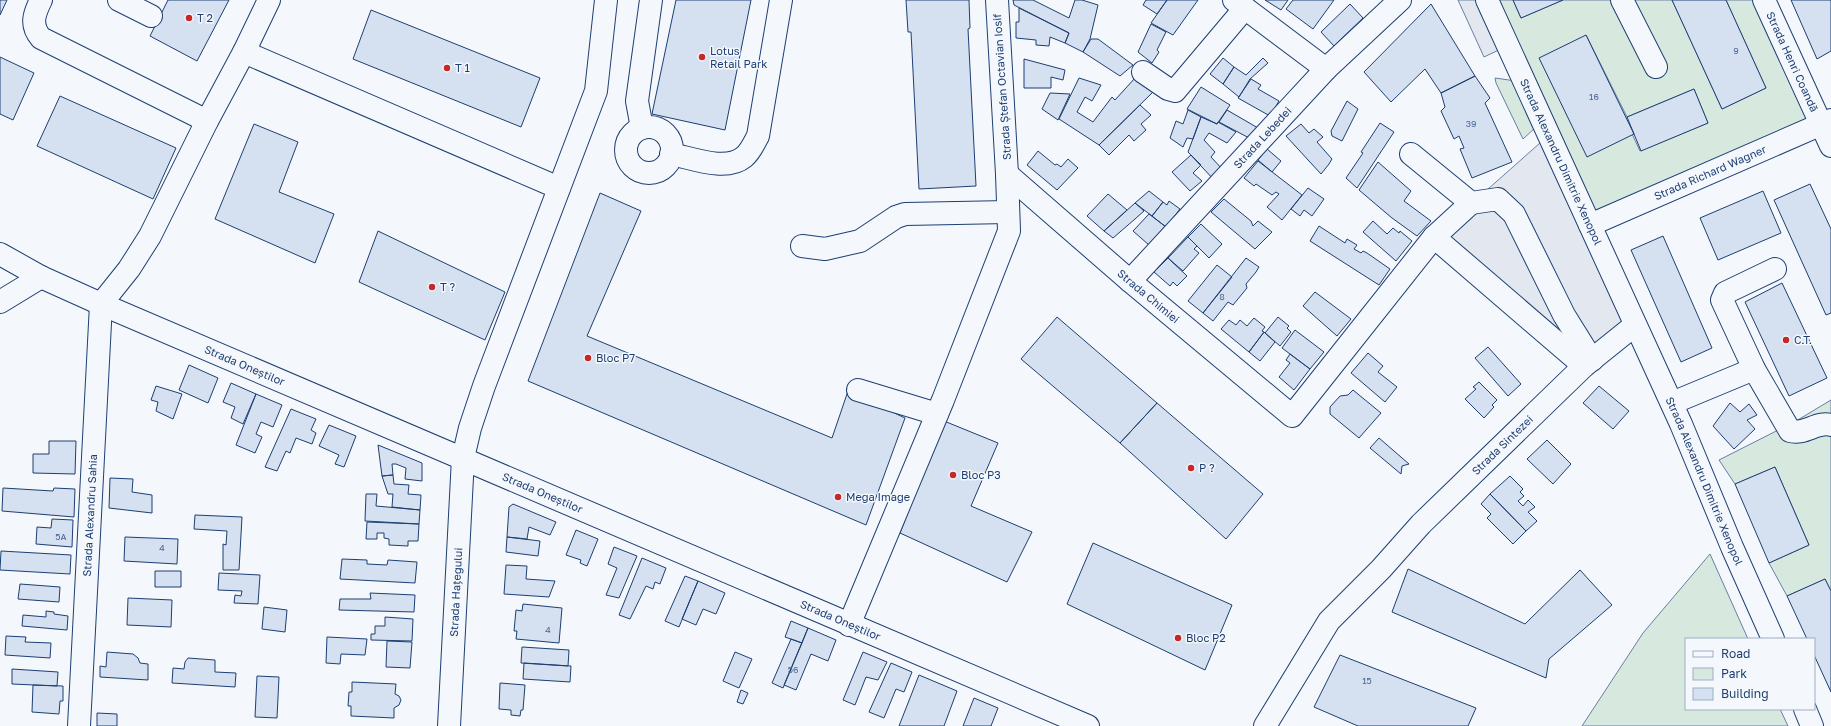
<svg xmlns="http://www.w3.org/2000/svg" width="1831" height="726" font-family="'Golos Text',sans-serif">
<rect width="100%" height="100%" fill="#f4f7fb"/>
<!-- green -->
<path fill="#d7e8df" stroke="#687fa3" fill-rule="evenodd" d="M1487,0H1513L1521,18L1563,0H1672L1722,109L1766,88L1726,0H1764L1821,124L1590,225ZM1586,35L1627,117L1694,89L1708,123L1640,151Z
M1495,78L1516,81L1536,127L1523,139L1496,83Z
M1831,400V591L1825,579L1787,596L1769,563L1809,545L1775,467L1735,484L1719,460L1796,421Z
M1710,554L1748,639H1686V709H1780L1788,726H1582L1643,633Z"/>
<!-- parking -->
<path fill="#e3e8f0" stroke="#687fa3" d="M1458,0H1483L1505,47L1484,57Z
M1549,135L1635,325L1593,359L1434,237Z"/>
<!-- building -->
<path fill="#d5e0f0" stroke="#1d3f73" d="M0,0H7L0,15Z
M168,0H229L197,61L150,36Z
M676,0H751L725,130L652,114Z
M906,0H969L970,28L968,29L976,186L919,189L911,32H908Z
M1013,0H1033L1069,18L1075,0H1082L1098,5L1090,39L1083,52L1065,43L1069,33L1014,5Z
M1146,0H1167L1157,14L1143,5Z
M1167,0H1198L1173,35L1151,23Z
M1265,0H1288L1281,10Z
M1293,0H1334L1313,29L1286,9Z
M1513,0H1563L1521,18Z
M1672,0H1726L1766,88L1722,109Z
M1791,0H1831V51L1817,59Z
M1350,4L1363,18L1334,46L1321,32Z
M1431,4L1475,76L1441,93L1425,69L1391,102L1364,72Z
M1019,8L1069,33L1065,43L1050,37L1049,46L1036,45V40L1016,38V22H1019Z
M371,10L540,78L521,127L353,59Z
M1151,24L1166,32L1157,50L1159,52L1152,63L1138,52Z
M1586,35L1634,134L1587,157L1539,58Z
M1091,39H1098L1133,65L1120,76L1083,52Z
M0,57L34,73L13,120L0,114Z
M1223,58L1234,67L1223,84L1210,74Z
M1263,58L1268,63L1250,79L1239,97L1223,84L1234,67L1246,75Z
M1024,59L1065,70L1063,80L1051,77V88H1024Z
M1475,76L1490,98L1485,103L1512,162L1472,178L1460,149L1464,148L1459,136L1454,139L1441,111L1445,107L1441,93Z
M1079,78L1101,85L1092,101L1085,97L1077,112L1093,122L1112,97L1115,100L1135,78L1153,92L1099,145L1059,119Z
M1251,79L1261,85L1258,89L1279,101L1270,116L1238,98Z
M1201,87L1230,105L1217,124L1187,109Z
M1694,89L1708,123L1641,151L1627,117Z
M1050,93L1070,94L1058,120L1042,109Z
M60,96L176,148L153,199L37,146Z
M1347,101L1358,109L1342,141L1332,136L1331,131Z
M1140,105L1151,115L1141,124L1146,130L1134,141L1129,135L1109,155L1099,145Z
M1188,110L1201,117L1193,139L1187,138L1183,147L1170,138L1176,121L1183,124Z
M1227,110L1258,128L1251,139L1219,122Z
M1201,117L1217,124L1218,122L1236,132L1227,143L1209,133L1204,140L1215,152L1211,157L1224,171L1215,181L1188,152Z
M1380,123L1394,132L1357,188L1346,178L1363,153L1361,152Z
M254,124L298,142L279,192L334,214L315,263L215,219Z
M1301,124L1309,133L1314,129L1323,137L1317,142L1332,159L1329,164L1321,174L1286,136Z
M1267,149L1281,161L1272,172L1258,160Z
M1038,151L1055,165L1057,164L1061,167L1068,159L1078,168L1057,190L1027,165Z
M1191,155L1201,165L1193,173L1202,181L1190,191L1172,172Z
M1258,161L1302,195L1282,220L1267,207L1279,194L1276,192L1272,195L1256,184L1254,186L1244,178Z
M1378,162L1411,191L1404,201L1431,221L1417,236L1392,218L1359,190Z
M1810,184L1831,229V313L1826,315L1774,200Z
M1308,188L1324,199L1312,216L1304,210L1300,216L1291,209Z
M1149,191L1163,202L1152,216L1135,203Z
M1763,191L1781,233L1718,260L1700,218Z
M600,193L641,211L587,336L832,438L848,391L905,418L866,525L528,381Z
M1108,194L1127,210L1104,231L1087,216Z
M1224,199L1251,221L1253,226L1258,221L1272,232L1255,249L1211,212Z
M1169,201L1180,209L1166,227L1152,216L1163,202L1167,205Z
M1135,203L1144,211L1135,219L1113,238L1104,231Z
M1149,214L1166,227L1149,245L1133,231Z
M1373,221L1387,234L1393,228L1399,233L1400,231L1412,241L1396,261L1363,232Z
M1201,224L1222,244L1209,258L1188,237Z
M1319,226L1345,243L1347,239L1357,245L1354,249L1361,253L1363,251L1367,253L1390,269L1379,285L1310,241Z
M378,231L505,292L485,340L359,282Z
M1663,236L1712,348L1681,362L1631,250Z
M1188,237L1197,246L1194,249L1199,253L1183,271L1168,258Z
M1168,258L1187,276L1177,286L1173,282L1170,286L1154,272Z
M1246,258L1259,267L1256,272L1246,284L1247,288L1233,305L1228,302L1213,321L1203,313Z
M1217,265L1232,277L1203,313L1188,301Z
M1782,283L1827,378L1789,396L1745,302Z
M1315,292L1351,319L1337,336L1303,306Z
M1057,317L1157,403L1120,443L1021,359Z
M1278,317L1289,326L1287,328L1291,332L1280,346L1265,333Z
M1254,318L1265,327L1262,331L1264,332L1249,352L1221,329L1229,320L1236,325L1240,320L1247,326Z
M1295,330L1324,352L1310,369L1282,348Z
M1264,332L1275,342L1260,361L1249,352Z
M1488,347L1521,384L1508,396L1475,358Z
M1368,353L1383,366L1378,372L1397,387L1385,402L1351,373Z
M1290,354L1310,369L1294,390L1279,377L1290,363L1286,360Z
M189,365L218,378L208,403L179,390Z
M1479,382L1497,400L1492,405L1494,407L1484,418L1465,399L1476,389L1473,387Z
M231,383L256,394L243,424L231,418L235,407L223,402Z
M156,386L182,394L173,419L156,411L158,402L151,400Z
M1599,386L1629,411L1613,429L1583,403Z
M1353,390L1381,413L1359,438L1330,414V407L1340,396L1348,395Z
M256,394L282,405L273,427L261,422L256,434L262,437L255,453L236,445Z
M1157,403L1263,494L1226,539L1120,443Z
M1730,403L1740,412L1749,404L1757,415L1747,420L1755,429L1734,449L1713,426Z
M291,409L316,419L311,430L316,433L312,444L296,438L290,453L286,451L277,471L265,467Z
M944,421L998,443L971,506L1032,532L1007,582L900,533Z
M329,425L356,436L344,467L335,464L339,455L319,446Z
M1379,438L1409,464L1402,466L1401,474L1370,448Z
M1547,440L1571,464L1553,484L1527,459Z
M49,441H76L75,474L33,473V454H49Z
M378,445L422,463V481L405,479L406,468L396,464H392L393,475L382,476Z
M1775,467L1809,545L1769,563L1735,484Z
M393,475L394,484L409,485L408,494L421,495L420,510L392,507L393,494H388L382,476Z
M1510,476L1523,489L1520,492L1524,496L1518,501L1523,506L1528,500L1535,507L1528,512L1537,521L1526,531L1490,494Z
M110,478L133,479L132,492L152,495V513L109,508Z
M3,488L53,491L54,488L75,489L74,517L2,511Z
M366,494H377L376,506L420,510L419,524L365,521Z
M1490,494L1526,531L1513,544L1487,518L1491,514L1481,504Z
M513,504L556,522L550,535L529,527L527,539L507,537L509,507Z
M195,515L242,517L239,570H223V544L226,545L227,531L194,529Z
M52,519L73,520L72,547L36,544L37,527L51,528Z
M367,522L419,524L418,541H408V546L389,545V539L384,538V533H377V539H366Z
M576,530L598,539L587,566L580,563L581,560L566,555Z
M125,537L178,539L177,564L124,561Z
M507,537L540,541L538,556L506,552Z
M1093,543L1232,605L1205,670L1067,604Z
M614,547L637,556L619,598L606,595L617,568L608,564Z
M1,551L71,555L70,574L0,570Z
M642,558L666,568L660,584L655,582L653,589L646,586L630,619L619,615Z
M342,559L367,560V564L387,565L388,560L417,562L415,583L340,579Z
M506,565L527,566L526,579L555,581L549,597L504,594Z
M1408,569L1525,624L1580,570L1612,605L1549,659L1546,678L1392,612Z
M155,571H181V587H155Z
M219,573L260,575L258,604L234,603L235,595L241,596L242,591L218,590Z
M685,576L698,581L679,627L665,621Z
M1825,579L1831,591V692L1814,655V639H1807L1787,596Z
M698,581L725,593L716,614L703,609L696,625L682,619Z
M20,584L60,587L59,602L18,599Z
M370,593L415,595L414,612L339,610L340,599H371Z
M128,598L172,600L171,627L127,625Z
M523,604L562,608L559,643L516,639L517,631H514L516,610L522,611Z
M264,607L287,610L285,632L262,629Z
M46,611L54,612V614L68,616L67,630L22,626L23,615L46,617Z
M385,617L413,619L412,641L371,640V634H375V626H385Z
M791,621L808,628L802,643L785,637Z
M808,628L836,640L828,661L811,654L796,690L784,685Z
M6,636L26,637L25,642L51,643L50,658L5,655Z
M327,637L367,639L365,655L341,654L340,664L326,663Z
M791,639L802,643L783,688L772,683Z
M387,641L412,642L410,668L386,667Z
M522,647L569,650L568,666L521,663Z
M107,652L133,654L138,658L140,663L148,664V680L100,677V666L106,667Z
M735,652L752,659L739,688L723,681Z
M863,652L887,662L878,680L866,677L855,705L843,700Z
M1340,655L1476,708L1468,726H1358L1314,707Z
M188,658L215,660V672L236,673L235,687L172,683L173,668L184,669L185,662Z
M524,663L571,666L570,682L523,679Z
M891,663L912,672L904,692L896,689L884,718L869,712Z
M12,669L58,672L57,686L12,684Z
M919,675L957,691L944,726H899Z
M257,676L279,677L277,718L255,717Z
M352,682L396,684L395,694L399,696L401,700L399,705L394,708V718L351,716V706H348L349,692H352Z
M500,683L525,685L523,710H521L520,716L511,715V710L499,709Z
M33,685L63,686V701H60L59,714L32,712Z
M741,690L748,693L743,704L737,702Z
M974,698L998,708L991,726H963Z
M97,713L117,714V726H97Z"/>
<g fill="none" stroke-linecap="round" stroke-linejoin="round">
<!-- minor casing -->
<g stroke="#1d3f73" stroke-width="24">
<g id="minor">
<path d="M41,0C34,14 30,25 41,38L207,121"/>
<path d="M119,0L151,16"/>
<path d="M1234,0L1326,69"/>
<path id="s1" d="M1487,0L1681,424L1732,547L1773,639"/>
<path d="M1622,0L1656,67"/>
<path id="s2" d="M1764,0L1831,146"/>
<path d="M244,52L559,188"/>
<path d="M1143,72L1168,89L1175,91L1245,8"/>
<circle cx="649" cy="150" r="23"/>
<path d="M642,128L637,101L651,0"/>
<path d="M671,154C692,158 726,172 744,157C751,151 754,143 758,136L781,0"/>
<path d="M1411,154L1471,203L1498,199L1514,214L1564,315L1592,360"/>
<path id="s3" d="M1007,174L1130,281L1292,416L1434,237L1471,203"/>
<path id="s4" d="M1590,225L1831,120"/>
<path d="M1434,237L1584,366L1635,325"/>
<path d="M802,246L825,249L860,241L896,217L905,214L1008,212"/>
<path id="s5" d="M0,254L41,277L101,304L1088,726"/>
<path d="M1775,269L1725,293L1722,300L1754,369L1790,431C1805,435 1817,421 1831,425"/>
<path id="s6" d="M1130,281L1326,69L1400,0"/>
<path d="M0,302L41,277"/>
<path d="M858,390L937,414"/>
<path d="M1672,403L1754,369"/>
<path d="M849,625L943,400L1009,231L1007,174L997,0"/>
<path d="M1805,709L1812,726"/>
<path id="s7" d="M79,726L101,304L129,269L150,236L207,121L244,52L269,0"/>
<path id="s8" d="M449,726L463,458L470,428L484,386L596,91L606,0"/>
<path id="s9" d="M1265,726L1329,621L1381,569L1421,524L1584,366"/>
</g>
</g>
<!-- minor -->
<use href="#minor" stroke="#f4f7fb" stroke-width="22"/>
</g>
<!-- markers -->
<g fill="#c62828" stroke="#f4f7fb" stroke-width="1.5">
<circle cx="189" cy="18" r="4"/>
<circle cx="702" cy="57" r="4"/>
<circle cx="447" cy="68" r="4"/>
<circle cx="432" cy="287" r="4"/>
<circle cx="1786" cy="340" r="4"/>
<circle cx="588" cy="358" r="4"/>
<circle cx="1191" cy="468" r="4"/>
<circle cx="953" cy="475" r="4"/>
<circle cx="838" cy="497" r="4"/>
<circle cx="1178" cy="638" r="4"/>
</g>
<g text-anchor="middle" stroke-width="3" stroke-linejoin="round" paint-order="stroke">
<!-- number labels -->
<g font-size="9" fill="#4b6792">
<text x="1736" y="54">9</text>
<text x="1594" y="100">16</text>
<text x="1471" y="127">39</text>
<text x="1222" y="300">8</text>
<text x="61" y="540">5A</text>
<text x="162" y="551">4</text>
<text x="548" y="633">4</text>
<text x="793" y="673">56</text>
<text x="1367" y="684">15</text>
</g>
<!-- poi labels -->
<g font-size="11" fill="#1d3f73" stroke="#f4f7fb" text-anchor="start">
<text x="197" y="22">T 2</text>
<text x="710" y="55">Lotus<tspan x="710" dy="13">Retail Park</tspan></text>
<text x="455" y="72">T 1</text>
<text x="440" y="291">T ?</text>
<text x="1794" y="344">C.T.</text>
<text x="596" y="362">Bloc P7</text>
<text x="1199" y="472">P ?</text>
<text x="961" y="479">Bloc P3</text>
<text x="846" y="501">Mega Image</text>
<text x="1186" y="642">Bloc P2</text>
</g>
<!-- street labels -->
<g font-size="11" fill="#1d3f73" stroke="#f4f7fb">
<text dy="4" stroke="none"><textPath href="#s2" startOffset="68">Strada Henri Coandă</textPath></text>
<text transform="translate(1002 87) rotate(-94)" y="4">Strada Ștefan Octavian Iosif</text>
<text dy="4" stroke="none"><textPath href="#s6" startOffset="195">Strada Lebedei</textPath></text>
<text dy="4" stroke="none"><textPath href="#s1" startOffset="178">Strada Alexandru Dimitrie Xenopol</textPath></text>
<text dy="4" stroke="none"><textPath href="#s4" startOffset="131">Strada Richard Wagner</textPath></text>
<text dy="4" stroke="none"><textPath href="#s3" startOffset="187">Strada Chimiei</textPath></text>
<text dy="4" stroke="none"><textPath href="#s5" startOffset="269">Strada Oneștilor</textPath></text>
<text dy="4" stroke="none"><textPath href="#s9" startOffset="370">Strada Sintezei</textPath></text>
<text dy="4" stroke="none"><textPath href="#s1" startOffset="528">Strada Alexandru Dimitrie Xenopol</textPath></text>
<text dy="4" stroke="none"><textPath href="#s5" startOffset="593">Strada Oneștilor</textPath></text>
<text dy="4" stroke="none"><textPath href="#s7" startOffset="211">Strada Alexandru Sahia</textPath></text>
<text dy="4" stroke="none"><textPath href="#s8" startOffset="134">Strada Hațegului</textPath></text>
<text dy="4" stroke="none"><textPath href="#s5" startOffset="917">Strada Oneștilor</textPath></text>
</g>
</g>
<!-- legend -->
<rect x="1685" y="638" width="130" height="72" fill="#f4f7fb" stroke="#9eadc5"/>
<rect x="1693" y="651" width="20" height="6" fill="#f4f7fb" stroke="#9eadc5"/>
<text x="1721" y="658" font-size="12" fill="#1d3f73">Road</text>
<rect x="1693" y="668" width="20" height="12" fill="#d7e8df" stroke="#9eadc5"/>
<text x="1721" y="678" font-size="12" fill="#1d3f73">Park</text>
<rect x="1693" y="688" width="20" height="12" fill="#d5e0f0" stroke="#9eadc5"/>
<text x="1721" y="698" font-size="12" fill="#1d3f73">Building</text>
</svg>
